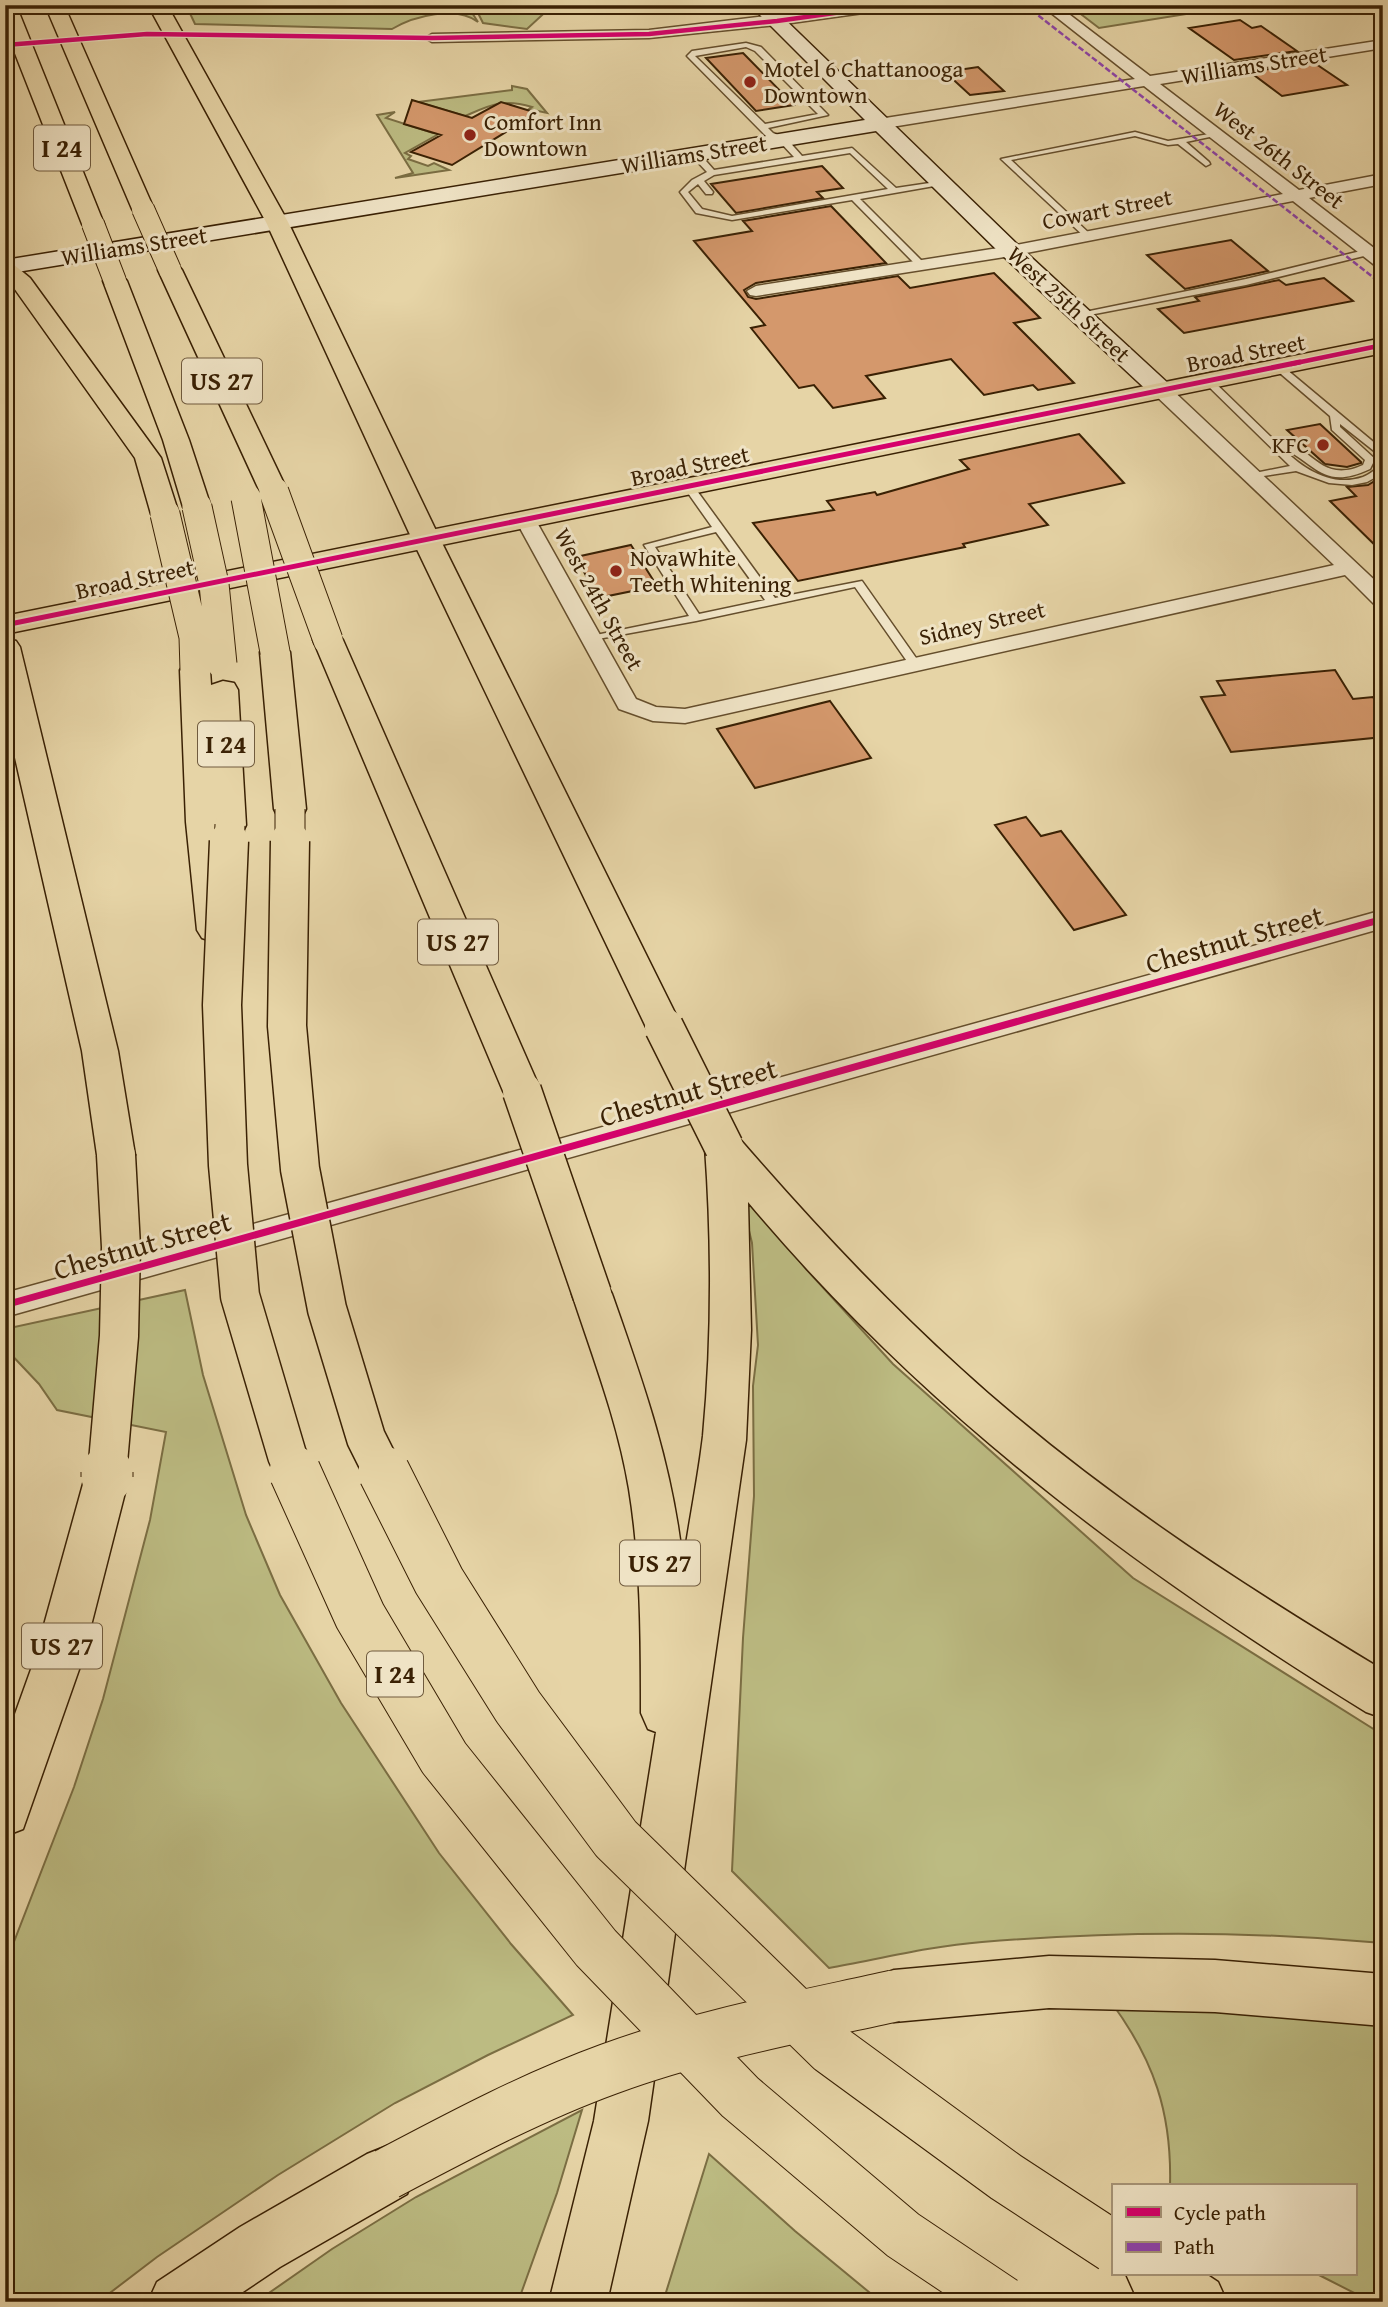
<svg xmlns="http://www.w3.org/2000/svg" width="1388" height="2307" font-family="'Gentium Book Plus',serif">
<rect width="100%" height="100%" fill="#e6d4a6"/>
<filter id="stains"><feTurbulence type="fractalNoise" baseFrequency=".00286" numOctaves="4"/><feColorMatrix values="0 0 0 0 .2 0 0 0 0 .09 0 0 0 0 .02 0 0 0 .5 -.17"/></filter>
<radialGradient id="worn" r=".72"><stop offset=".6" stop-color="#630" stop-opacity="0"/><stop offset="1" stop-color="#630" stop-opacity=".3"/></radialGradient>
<!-- green -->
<path fill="#bcbb82" stroke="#7b6e43" stroke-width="2" d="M186,5H467L478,22C456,5 414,16 392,29L195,24Z
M474,5H553L527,29L483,23Z
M1069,5H1225L1211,10L1099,28Z
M512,86L527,89L547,113L529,109L532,107C503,98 491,105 465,116L418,102L512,90Z
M395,112L386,118L433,133L444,131L405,153L411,156L408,159L428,166L434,163L449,170L395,178L413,173L377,115Z
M751,1198L806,1269L893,1364L1133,1578L1383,1735V1943C1251,1931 1114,1931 982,1942C931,1946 879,1959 829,1968L732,1871L743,1638L754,1496L753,1386L758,1345L752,1243L742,1202Z
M185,1290L203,1375L246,1515L280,1595L341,1703L439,1853L511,1944L573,2015L488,2055L395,2103L278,2175L157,2257L98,2302H5V1965L74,1787L103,1699L150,1520L166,1432L57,1410L39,1384L5,1348V1329Z
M1111,2002L1383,2022V2302H1372L1317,2274H1355V2186H1170C1172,2113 1154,2060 1111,2002Z
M582,2110L557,2193L518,2302H256L332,2249L416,2197Z
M709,2154L795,2231L881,2302H663Z"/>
<!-- building -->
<path fill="#d4986c" stroke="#3a2104" stroke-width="2" d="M1240,20L1252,28L1261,26L1297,51L1234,60L1189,28Z
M743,53L794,105L756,111L706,58Z
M1313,62L1347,85L1282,96L1250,72Z
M978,67L1004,91L970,95L945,72Z
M412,100L472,118L501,102L537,113L452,165L411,152L441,135L404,124Z
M822,166L843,188L817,192L823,198L736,213L711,184Z
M831,206L886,263L756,283L744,290L748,297L756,299L898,276L910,288L994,273L1040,318L1014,323L1074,383L1038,390L1033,385L984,395L951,359L866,376L885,398L833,408L814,385L799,388L751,328L765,325L694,241L752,231L743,221Z
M1231,240L1268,271L1185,289L1147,255Z
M1324,278L1353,301L1184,333L1158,309L1199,301L1195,297L1279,280L1286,285Z
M1320,424L1361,462V463L1347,467L1325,464L1287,430Z
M1079,434L1124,483L1029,504L1048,525L963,544L965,547L798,581L753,523L834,510L827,501L875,492L877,495L969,469L960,460Z
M1378,479L1383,483V553L1330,501L1356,496L1347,487L1368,485Z
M631,545L657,586L598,598L576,557Z
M1335,670L1353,699L1373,697L1383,713V737L1231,752L1201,697L1225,695L1217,681Z
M830,701L871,758L755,788L717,729Z
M1026,817L1041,836L1061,831L1126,915L1074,930L995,825Z"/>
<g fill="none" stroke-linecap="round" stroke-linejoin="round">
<!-- lane casing -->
<g stroke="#654e2c" stroke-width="3">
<path id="lane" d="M746,43L761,47L828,115L768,128L773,133L786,138L802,156L852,148L896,188L943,181V185H940L860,199L924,263V267H918L852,200L732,220L696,213L680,192L692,180L707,172L692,156V152H698L714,170L794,157L780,142L767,137L687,56L692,51ZM746,47L755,51L818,114L765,124L695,56ZM850,153L888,189L732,216L702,209L688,192L698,184L706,194H712L713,192L704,181L714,175Z
M1135,132L1168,141L1215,133L1219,135L1186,142L1209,162L1210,164L1206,166L1178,144L1168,145L1135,136L1011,160L1090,234L1091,236L1087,239L1001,159Z
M1369,249L1372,250V254L1246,285L1079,317L1075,314L1246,279Z
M1274,364H1280L1383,450V458L1340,424V427L1375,459L1370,469C1323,491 1317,464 1281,447C1302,468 1331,488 1363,477C1371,474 1376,468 1383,465V473L1367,482L1352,485L1329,483L1296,471L1250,478V474L1290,466L1204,382V378H1210L1272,438C1310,439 1317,486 1363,465L1365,460L1332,430L1330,416L1274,368Z
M688,483L692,484L775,598L862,581L921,665L919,667H911L855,587L696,621L587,641L586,639L591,636L689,616L644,545L712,527L683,486ZM716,532L765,600L699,614L655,547Z"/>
</g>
<!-- street casing -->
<g stroke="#654e2c" stroke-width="3">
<path id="street" d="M860,5H899L892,9L777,25L649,38L432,42L425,38L432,34L649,30Z
M1041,5H1057L1150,76L1383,40V48L1160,84L1299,190L1383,174V184L1309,198L1383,255V268L1377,267L1293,201L1011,256L756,296L750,295L747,291L756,286L1011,246L1283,194L1144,86L879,129L874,127L871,124L879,119L1135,79Z
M1161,384L1168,386L1383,588V606L1375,605L1345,575L685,723L653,721L619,709L515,519L518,515H532L535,519L636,699L656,707L685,709L1334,565L1154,394L1152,390L1154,386Z
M1383,910V928L5,1317V1293Z"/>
</g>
<!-- secondary casing -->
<g stroke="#3a2104" stroke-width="3">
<path id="secondary" d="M750,5H770L1019,246L1170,385L1174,390L1170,395L1161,398L1152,395L1003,256L876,131L5,274V260L865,120Z"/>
</g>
<!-- primary casing -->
<g stroke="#3a2104" stroke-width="3">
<path id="primary" d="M1383,338V353L5,634V616Z"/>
</g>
<!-- highway casing -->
<g stroke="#3a2104" stroke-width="3">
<path id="highway" d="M5,5H16L104,224L101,229H85L82,224L5,28Z
M45,5H64L154,209L151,214H135L132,209Z
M148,5H167L288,222L440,539L682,1027L677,1036L664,1040L651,1036L646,1027L412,539L266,222Z
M5,262L13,264L30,278L161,458L179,514L175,520L165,522L155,520L151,514L135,458L14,288L5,281Z
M170,263L178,265L182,270L288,492L284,498L274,500L264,498L260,492L158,270L162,265Z
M115,274L123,276L127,281L189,440L211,507L207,513L197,515L187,513L183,507L163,440L103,281L107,276Z
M328,631L339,634L343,640L541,1091L535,1101L522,1105L509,1101L503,1091L313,640L317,634Z
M5,638L16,641L20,647L118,1051L135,1155L130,1165L116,1170L102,1165L97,1155L82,1051L5,714Z
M275,643L286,646L290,652L306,809L302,817L290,820L278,817L274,809L260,652L264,646Z
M195,661L206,664L210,670L211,685L223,681L234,683L238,690L246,825L242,833L230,836L220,833L231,930L226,938L214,942L202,938L197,930L186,822L180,670L184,664Z
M724,1132L738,1137C808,1218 881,1297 961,1369C1089,1486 1235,1581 1383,1670V1718L1366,1712C1133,1568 925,1413 748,1202L751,1330L746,1440L648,2121L607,2302H549L594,2121L656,1732L648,1729L641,1713C641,1638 641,1563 629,1489C618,1422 593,1358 572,1294L578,1282L592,1277L606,1282L612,1294C644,1385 673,1467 683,1564C689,1521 698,1479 703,1436C712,1340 712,1244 705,1147L710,1137Z
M107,1458L123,1463L129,1477L82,1661L23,1829L5,1836V1742L34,1661L85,1477L91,1463Z
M1049,1956L1215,1960L1383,1974V2026L1215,2012L1049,2008L894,2022L875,2015L868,1996L875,1977L894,1970Z
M387,2146L407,2154L415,2174L407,2194L280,2267L228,2302H148L157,2282L240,2227L367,2154Z
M1126,2274H1206L1218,2282L1227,2302H1146L1135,2294Z"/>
</g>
<!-- lane -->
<use href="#lane" fill="#efe3c5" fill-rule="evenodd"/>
<!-- street -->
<use href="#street" fill="#efe3c5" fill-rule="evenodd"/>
<!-- secondary -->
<use href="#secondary" fill="#efe3c5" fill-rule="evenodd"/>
<!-- primary -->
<use href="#primary" fill="#e6d4a6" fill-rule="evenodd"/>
<!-- highway -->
<use href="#highway" fill="#e6d4a6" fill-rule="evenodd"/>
<!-- highway-bridge-far3 casing -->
<g stroke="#3a2104" stroke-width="24" stroke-linecap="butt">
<path id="highway-bridge-far3" d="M143,209L170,270
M93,224L115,281"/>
</g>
<!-- highway-bridge-far2 casing -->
<g stroke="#3a2104" stroke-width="31" stroke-linecap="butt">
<path id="highway-bridge-far2" d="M274,492L328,640
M246,498L275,652
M197,507L214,584L222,664
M165,514L194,637L195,670
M229,842L230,825
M290,842V809"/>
</g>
<!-- highway-bridge-far1 casing -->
<g stroke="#3a2104" stroke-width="41" stroke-linecap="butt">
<path id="highway-bridge-far1" d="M229,841L222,1005L228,1165L240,1296L287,1455L296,1474
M290,841L287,1026L300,1169L327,1309L366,1438L384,1474
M664,1027L724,1147
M522,1091L592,1294
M107,1474L119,1336L121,1247L116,1155"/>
</g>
<!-- highway-bridge casing -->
<g stroke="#3a2104" stroke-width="53" stroke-linecap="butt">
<path id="highway-bridge" d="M295,1472L360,1616L444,1758L596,1948L740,2097L903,2235L1003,2302
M384,1472L439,1581L518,1707L616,1839L831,2049L1006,2177L1113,2247
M107,1477V1472
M387,2174C459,2136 532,2097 609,2069C701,2035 799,2017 894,1996"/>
</g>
<!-- highway-bridge-far3 -->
<use href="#highway-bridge-far3" stroke="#e6d4a6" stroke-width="22"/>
<!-- highway-bridge-far2 -->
<use href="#highway-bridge-far2" stroke="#e6d4a6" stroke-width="29"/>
<!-- highway-bridge-far1 -->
<use href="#highway-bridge-far1" stroke="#e6d4a6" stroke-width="38"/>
<!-- highway-bridge -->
<use href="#highway-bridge" stroke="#e6d4a6" stroke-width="51"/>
<!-- quiet -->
<path stroke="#8e44ad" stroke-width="2.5" stroke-dasharray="6 2.5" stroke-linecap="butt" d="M1025,5L1383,285"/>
<!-- cycleway-far2 casing -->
<g stroke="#efe3c5" stroke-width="7">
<path id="cycleway-far2" d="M5,45L147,34L432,38L649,34L777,21L892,5
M1291,364L1383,345"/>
</g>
<!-- cycleway-far1 casing -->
<g stroke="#efe3c5" stroke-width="9">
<path id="cycleway-far1" d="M5,625L1300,362"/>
</g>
<!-- cycleway casing -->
<g stroke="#efe3c5" stroke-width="11">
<path id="cycleway" d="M5,1305L1383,919"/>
</g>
<!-- cycleway-far2 -->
<use href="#cycleway-far2" stroke="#d6006c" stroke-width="4.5"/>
<!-- cycleway-far1 -->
<use href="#cycleway-far1" stroke="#d6006c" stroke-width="5"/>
<!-- cycleway -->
<use href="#cycleway" stroke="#d6006c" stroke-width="7"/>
</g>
<!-- markers -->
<g fill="#8f2418" stroke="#efe3c5" stroke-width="2.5">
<circle cx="750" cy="82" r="7"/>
<circle cx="470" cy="135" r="7"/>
<circle cx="1323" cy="445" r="7"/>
<circle cx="616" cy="571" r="7"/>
</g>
<g text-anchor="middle" stroke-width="6" stroke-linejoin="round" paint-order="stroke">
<!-- far-street labels -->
<g font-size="23" fill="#3a2104" stroke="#efe3c5">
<text transform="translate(1254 65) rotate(-9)" y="8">Williams Street</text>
<text transform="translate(694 154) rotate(-9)" y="8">Williams Street</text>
<text transform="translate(1279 155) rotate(38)" y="8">West 26th Street</text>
<text transform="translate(1107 209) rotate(-11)" y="8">Cowart Street</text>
<text transform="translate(134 246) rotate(-9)" y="8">Williams Street</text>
<text transform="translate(1069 304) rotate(43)" y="8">West 25th Street</text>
<text transform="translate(1246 353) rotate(-11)" y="8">Broad Street</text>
<text transform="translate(690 466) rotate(-12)" y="8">Broad Street</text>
<text transform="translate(135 579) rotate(-12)" y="8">Broad Street</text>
<text transform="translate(599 599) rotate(61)" y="8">West 24th Street</text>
<text transform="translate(982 623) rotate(-13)" y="8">Sidney Street</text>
</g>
<!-- far-poi labels -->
<g font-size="23" fill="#3a2104" stroke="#efe3c5" text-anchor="start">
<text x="764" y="77">Motel 6 Chattanooga<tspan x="764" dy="26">Downtown</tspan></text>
<text x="484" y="130">Comfort Inn<tspan x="484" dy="26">Downtown</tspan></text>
<text x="1309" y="453" text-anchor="end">KFC</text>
<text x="630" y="566">NovaWhite<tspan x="630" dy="26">Teeth Whitening</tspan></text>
</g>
<!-- shield labels -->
<g fill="#efe3c5" stroke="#705b3e" stroke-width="2">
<rect x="34" y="125.5" width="56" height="45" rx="5"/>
<rect x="182" y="358.5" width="80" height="45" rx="5"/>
<rect x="198" y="721.5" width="56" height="45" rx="5"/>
<rect x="418" y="919.5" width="80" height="45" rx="5"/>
<rect x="620" y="1540.5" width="80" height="45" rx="5"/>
<rect x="22" y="1623.5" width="80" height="45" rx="5"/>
<rect x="367" y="1651.5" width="56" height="45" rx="5"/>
</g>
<g font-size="26" font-weight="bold" fill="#3a2104">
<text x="62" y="157">I 24</text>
<text x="222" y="390">US 27</text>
<text x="226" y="753">I 24</text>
<text x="458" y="951">US 27</text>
<text x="660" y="1572">US 27</text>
<text x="62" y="1655">US 27</text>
<text x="395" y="1683">I 24</text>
</g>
<!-- street labels -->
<g font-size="28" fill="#3a2104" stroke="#efe3c5">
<text transform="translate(1234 939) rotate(-16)" y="10">Chestnut Street</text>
<text transform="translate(688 1092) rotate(-16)" y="10">Chestnut Street</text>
<text transform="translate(142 1245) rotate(-16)" y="10">Chestnut Street</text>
</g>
</g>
<!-- margin -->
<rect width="1388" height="2307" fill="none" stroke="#e6d4a6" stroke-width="28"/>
<rect x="7" y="7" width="1374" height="2293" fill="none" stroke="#3a2104" stroke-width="3.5"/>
<rect x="14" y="14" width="1360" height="2279" fill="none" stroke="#3a2104" stroke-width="2"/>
<!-- legend -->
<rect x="1112" y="2184" width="245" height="91" fill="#efe3c5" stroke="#a79578" stroke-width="2"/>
<rect x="1126" y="2207" width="35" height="10" fill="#d6006c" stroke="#a79578" stroke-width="2"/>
<text x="1174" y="2220" font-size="21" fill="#3a2104">Cycle path</text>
<rect x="1126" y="2242" width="35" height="10" fill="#8e44ad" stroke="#a79578" stroke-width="2"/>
<text x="1174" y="2254" font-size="21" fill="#3a2104">Path</text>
<rect width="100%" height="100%" filter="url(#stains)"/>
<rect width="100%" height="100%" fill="url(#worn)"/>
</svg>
